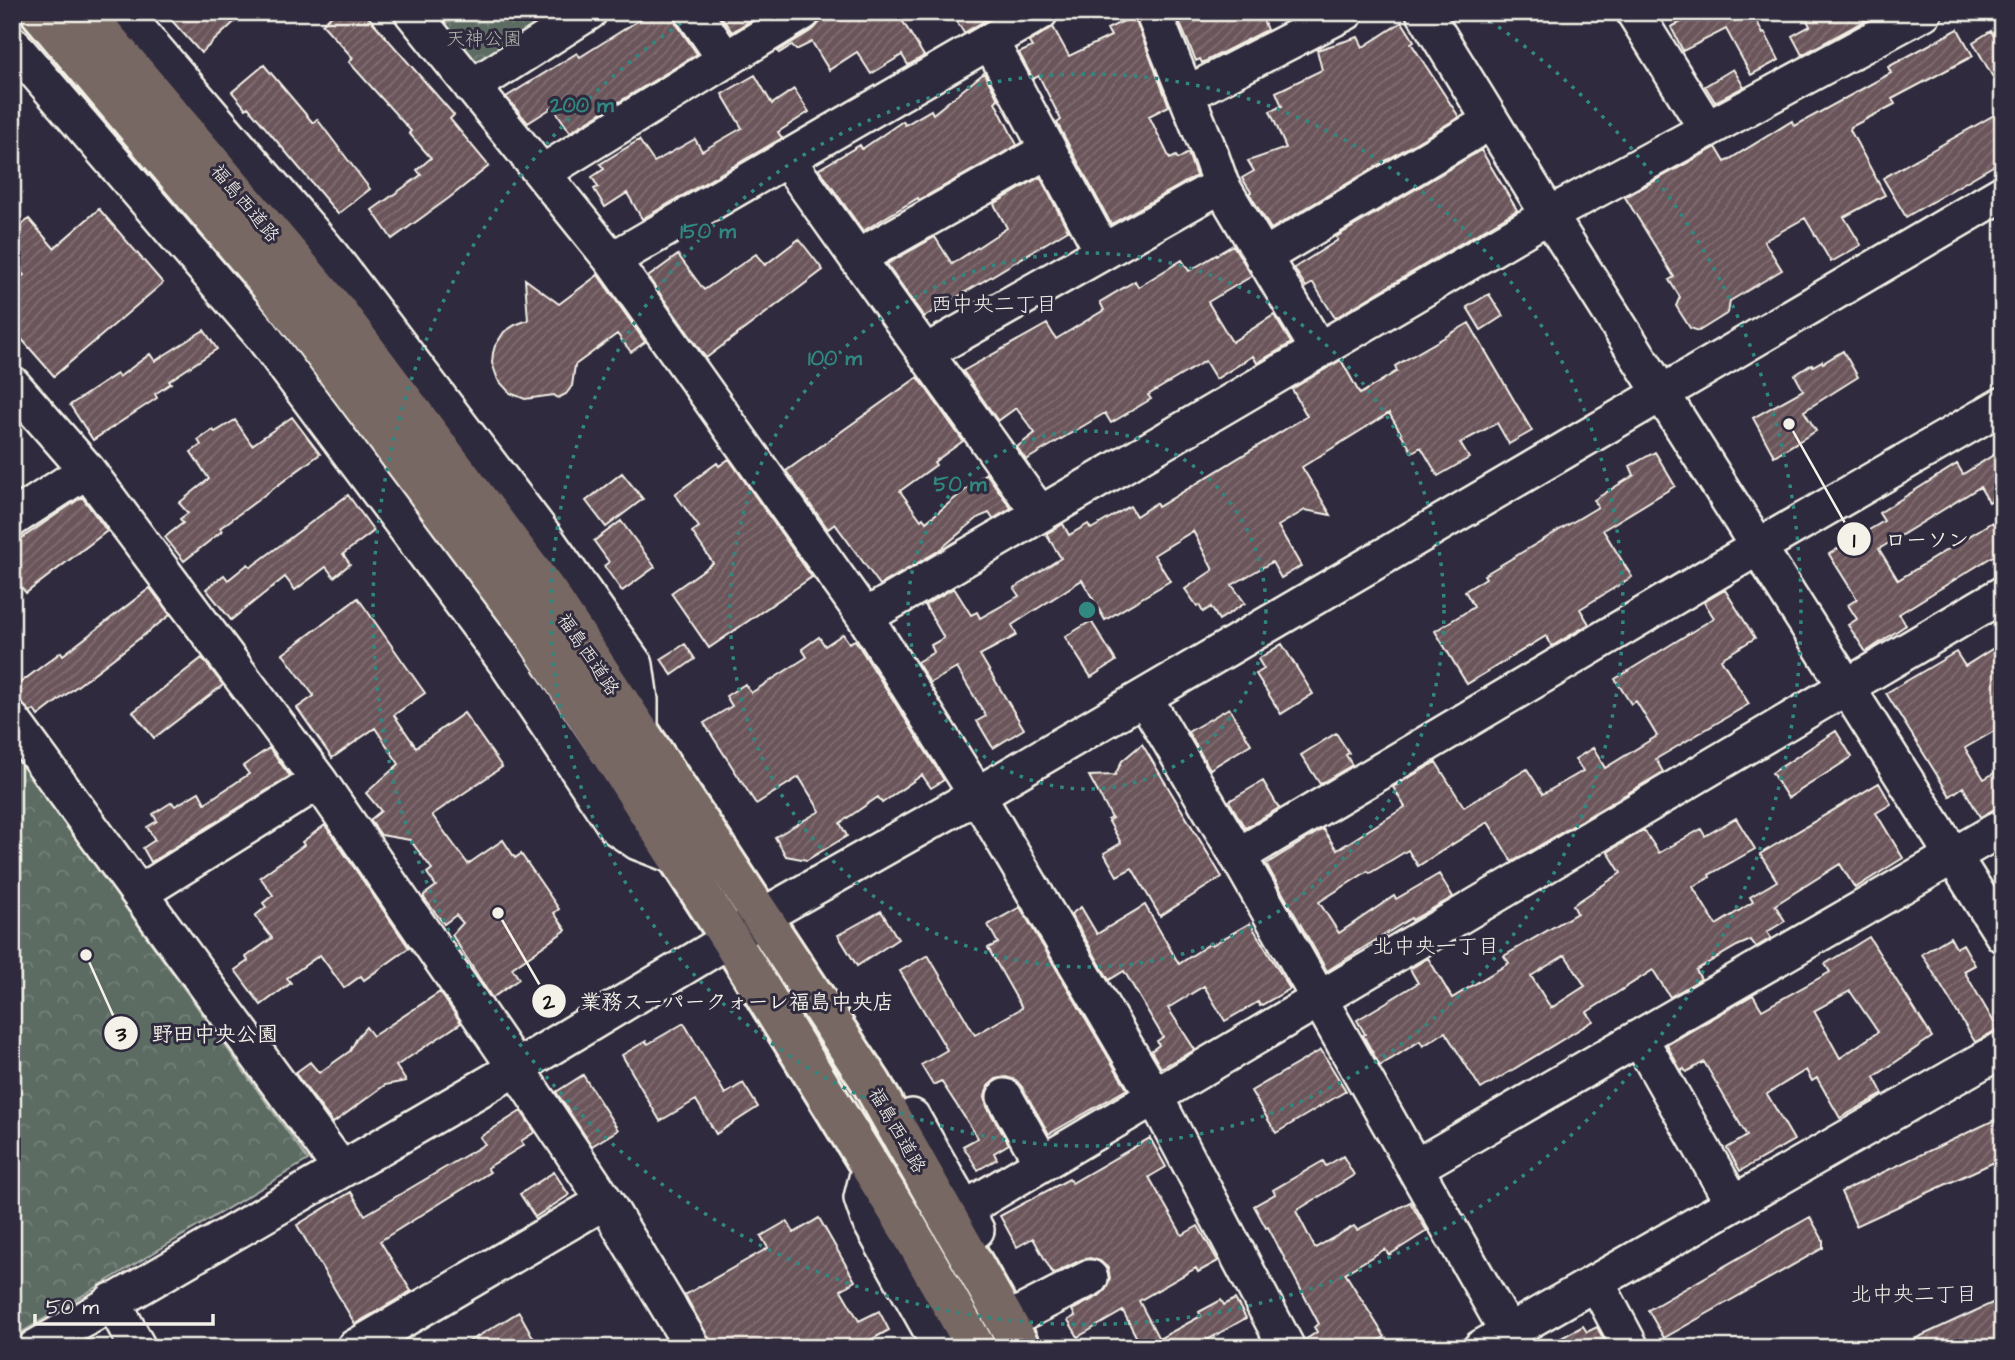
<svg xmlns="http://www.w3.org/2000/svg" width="2015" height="1360" font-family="'Architects Daughter','Klee One',sans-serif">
<defs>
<pattern id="park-crowns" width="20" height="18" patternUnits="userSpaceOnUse" patternTransform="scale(1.75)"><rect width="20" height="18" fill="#5c6c63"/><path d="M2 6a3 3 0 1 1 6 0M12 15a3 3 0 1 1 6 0" fill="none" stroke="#748179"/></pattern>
<pattern id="building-hatch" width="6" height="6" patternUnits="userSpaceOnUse" patternTransform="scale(1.75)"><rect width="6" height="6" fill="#6b555a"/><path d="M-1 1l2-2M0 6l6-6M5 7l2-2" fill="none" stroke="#816e72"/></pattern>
</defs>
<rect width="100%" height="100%" fill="#2f2a3d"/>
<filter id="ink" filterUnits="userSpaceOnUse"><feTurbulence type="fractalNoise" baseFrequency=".0143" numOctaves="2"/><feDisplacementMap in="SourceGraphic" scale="14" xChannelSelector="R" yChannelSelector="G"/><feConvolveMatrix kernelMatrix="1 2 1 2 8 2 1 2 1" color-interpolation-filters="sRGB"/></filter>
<g filter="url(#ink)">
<!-- park -->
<path fill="url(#park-crowns)" stroke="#a8aea6" stroke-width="2" d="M432,12H572L478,71Z
M12,751L308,1160L12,1338Z"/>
<!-- building -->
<path fill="url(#building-hatch)" stroke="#f4f1e8" stroke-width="2" fill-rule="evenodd" d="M164,12H245L201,53Z
M335,12H364L454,115L450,119L489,166L449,198L392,239L372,210L421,175L417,170L431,158L409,133L411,131L349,62L353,58L322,24Z
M652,12H673L676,23L697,54L570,132L553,107L528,123L506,97L577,53L580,57Z
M718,12H764L732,32Z
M823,12H897L924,56L908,65L902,55L871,74L857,52L829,70L812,42L796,50L792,45L779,53L778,51L814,29L821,21Z
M951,12H999L964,33Z
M1175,12H1260L1267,30L1202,63L1200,59L1196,61Z
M1701,12H1761L1754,15L1763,34L1765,33L1779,60L1751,75L1726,29L1683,51L1671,27Z
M1803,12H1881L1802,55L1792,36L1810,26Z
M1134,16L1169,106L1149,116L1170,159L1176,156L1178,159L1188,153L1196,176L1111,224L1057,123L1061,120L1039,76L1033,79L1019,53L1032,47L1029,42L1053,27L1069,56L1111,36L1107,29Z
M1402,22L1414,41L1411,43L1459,117L1271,229L1249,193L1251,192L1242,178L1254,171L1248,161L1286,148L1270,111L1282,106L1276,92L1322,70L1317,50L1358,37L1363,47Z
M1958,29L1973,56L1892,99L1895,104L1851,127L1850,130L1885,195L1844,217L1861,245L1831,262L1805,218L1764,241L1782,270L1730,301L1728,313L1699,331L1690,328L1676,306L1680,297L1669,280L1674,277L1625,197L1716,147L1725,162L1792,121L1795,126L1891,73L1888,67Z
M1991,31L2003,51V95L1973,42Z
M264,65L313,123L317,119L370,189L338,214L248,107L246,109L232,92Z
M1733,69L1744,87L1715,102L1705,86Z
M984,73L998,99L995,102L1017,145L919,200L918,198L863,231L819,169L860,145L862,149L903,121L905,125L931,110L933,114Z
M755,75L772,104L794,89L809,112L778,132L782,138L642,219L627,193L605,207L594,189L598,187L592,177L604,169L600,164L639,140L654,162L695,139L702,151L742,128L722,94Z
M2003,110V160L1906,217L1883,178Z
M1481,150L1517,210L1335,318L1313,283L1306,287L1294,268L1338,240L1336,237Z
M1040,177L1068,230L924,317L887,264L935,237L952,264L1007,228L994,204Z
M99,209L163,283L54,376L12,328V284L24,275L12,262V233L29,219L54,248Z
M799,239L823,270L706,358L648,277L678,255L704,290L756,254L765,265Z
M1233,245L1252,276L1208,302L1232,342L1274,315L1291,343L1257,363L1253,356L1216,379L1205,361L1148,395L1151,399L1111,423L1105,413L1026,460L1017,447L1035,433L1016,408L998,421L963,371L1047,324L1056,339L1104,310L1100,302L1135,281L1138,287L1182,260L1189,271Z
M598,275L645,342L631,352L617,334L575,365L572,386L566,394L558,398L554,395L525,399L510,393L498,380L492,363L493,353L495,346L504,332L515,325L528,320L525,279L559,304Z
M1489,294L1503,316L1481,330L1467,307Z
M1469,323L1532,431L1509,444L1497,423L1460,443L1469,458L1438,476L1421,447L1412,452L1389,413L1302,467L1331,515L1305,510L1278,526L1301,566L1281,578L1272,562L1232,585L1245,603L1219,620L1211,607L1203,612L1199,605L1197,606L1185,589L1213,570L1193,531L1154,555L1170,581L1105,620L1082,580L1012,625L1017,635L980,655L1024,729L993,748L977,721L986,716L957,668L930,683L917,662L934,652L931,645L944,638L925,605L954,588L971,615L977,612L980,618L1019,596L1014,588L1061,558L1046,534L1063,524L1069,535L1088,524L1091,529L1130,506L1136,516L1156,503L1158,507L1307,416L1292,389L1341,360L1360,394L1397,371L1395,366Z
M204,330L217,349L169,381L171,383L155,394L157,398L93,440L70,405L117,374L119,377L150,354L155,361Z
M1843,351L1858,377L1804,411L1816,431L1774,456L1753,418L1803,390L1795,375L1812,364L1813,366L1822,361L1823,363Z
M918,377L963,441L934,462L936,465L900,491L921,520L923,518L926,522L986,473L1011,508L993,519L989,513L979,517L938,551L880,585L835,524L828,529L786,471Z
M292,417L320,454L220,528L222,531L184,561L165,537L183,523L180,519L188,513L179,503L209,479L191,452L201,445L198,440L213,430L215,432L235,420L252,445Z
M2003,449V493L1989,502L1980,487L1879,549L1898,580L1992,522L2003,539V550L1899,614L1906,625L1866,652L1848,625L1857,619L1848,605L1857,599L1829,554L1884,521L1879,513L1957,464L1963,474Z
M1655,452L1675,486L1603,530L1632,577L1580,609L1589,624L1552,646L1546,636L1467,684L1435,631L1474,607L1465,591L1486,578L1484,575L1598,507L1594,500L1634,475L1630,466Z
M729,459L812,577L709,648L671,593L713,563L692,532L699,527L675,494L717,463L719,466Z
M622,473L643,499L606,527L586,501Z
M348,495L374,531L343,554L350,564L334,577L326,567L295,590L285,577L231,620L206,589L224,575L228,580L248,564L251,567Z
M82,497L107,531L26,593L12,576V545Z
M621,521L655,567L622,591L604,566L609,562L594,541Z
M150,588L170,615L38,716L34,710L31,712L21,703L12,689L61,652L63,655Z
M1725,590L1755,638L1721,659L1749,704L1656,759L1663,772L1512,862L1488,822L1418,866L1408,850L1370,873L1368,871L1319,902L1339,933L1394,896L1396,899L1439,874L1453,897L1412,920L1411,918L1327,971L1266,864L1323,829L1337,850L1405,807L1393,787L1436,762L1464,807L1527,769L1543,794L1583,771L1575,759L1593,748L1605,768L1657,736L1636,701L1631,704L1615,679L1714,618L1704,602Z
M358,598L425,693L394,715L416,747L464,713L502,767L432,815L468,864L503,840L515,858L521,854L559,909L554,913L566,930L512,968L519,979L492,998L452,935L463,923L456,915L444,924L424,898V895L436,886L427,873L432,869L410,840L381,835L370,820L381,811L366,793L399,764L375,728L332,758L297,708L314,696L283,654Z
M1091,621L1116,661L1091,677L1065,637Z
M843,634L849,643L855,640L944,780L931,788L922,775L882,803L878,797L840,823L847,836L807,860L786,856L775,837L820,811L799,777L756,804L704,723L732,706L726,696L745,684L751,693L807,657L802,649L819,637L825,646Z
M2003,642V726L1965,748L1984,779L2003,768V804L1980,817L1963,787L1950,796L1886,693L1956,652L1965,666Z
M685,644L695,659L672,675L661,659Z
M1282,644L1313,694L1281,714L1256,674L1264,669L1258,659Z
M202,658L223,685L154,738L133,712Z
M1229,708L1251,744L1210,769L1188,732Z
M1836,731L1852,757L1788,798L1772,773Z
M1336,733L1349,753L1346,755L1352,765L1320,784L1301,755Z
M1142,744L1222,877L1160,916L1132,868L1117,876L1104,853L1121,843L1108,820L1112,818L1089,776L1115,775L1122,761Z
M269,748L290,776L151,862L143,848L155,840L147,827L157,821L153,814L172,802L175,806L199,792L205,803L249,774L243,766Z
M1263,781L1279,808L1245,828L1229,801Z
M1879,783L1891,804L1876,813L1903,858L1855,888L1840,864L1775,905L1785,921L1767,932L1771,938L1756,947L1751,940L1737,946L1696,970L1701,979L1670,997L1653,970L1587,1012L1593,1021L1481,1089L1445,1032L1423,1046L1420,1041L1380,1066L1363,1035L1365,1034L1357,1020L1418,983L1410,969L1428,958L1452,998L1509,963L1504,956L1577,913L1573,905L1621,873L1608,852L1644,830L1659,853L1701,829L1705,836L1736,818L1755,849L1709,875L1710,877L1693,887L1716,925L1753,902L1750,897L1777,881L1760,854ZM1565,955L1585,986L1551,1008L1531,976Z
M325,825L409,948L364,980L361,976L344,988L320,955L287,978L291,983L261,1005L235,970L248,961L246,957L272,938L255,916L266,907L263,903L273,895L260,877L304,845L302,842Z
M1145,905L1179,964L1211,943L1212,945L1250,923L1290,989L1260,1006L1258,1002L1225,1021L1204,986L1168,1008L1195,1050L1161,1068L1151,1051L1159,1045L1157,1041L1163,1037L1124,971L1109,980L1071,914L1081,907L1097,934Z
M1020,907L1127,1089L1049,1134L1022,1087L1016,1080L1006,1077L996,1079L988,1086L985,1097L987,1107L1009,1144L994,1153L997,1159L978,1170L963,1146L978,1138L941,1081L933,1085L921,1065L947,1050L900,971L928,955L975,1035L1022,1008L988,948L998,943L988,925Z
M881,911L898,939L857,966L838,935Z
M1869,937L1932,1037L1874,1077L1883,1094L1840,1118L1817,1078L1812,1081L1806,1070L1767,1094L1794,1140L1740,1171L1727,1148L1747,1136L1704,1062L1686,1072L1684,1069L1681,1071L1667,1045L1753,995L1762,1010L1830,972L1825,964ZM1850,991L1878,1032L1840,1058L1814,1011Z
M1950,937L1956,948L1963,944L1975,965L1964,971L1998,1029L1975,1042L1922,954Z
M440,992L461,1023L396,1066L406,1081L385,1085L333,1123L295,1073L310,1062L319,1073L350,1051L358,1036L366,1027L373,1036Z
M684,1023L725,1094L743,1083L758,1107L716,1134L696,1100L660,1121L622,1055L646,1041L648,1044Z
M1321,1050L1346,1091L1276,1133L1251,1091Z
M583,1075L618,1130L592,1146L556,1092Z
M521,1111L535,1132L521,1141L524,1145L487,1168L490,1172L380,1241L411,1291L355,1324L297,1225L351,1192L365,1215L485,1144L480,1137Z
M2003,1116V1158L1856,1226L1841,1192Z
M1150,1138L1166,1167L1149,1177L1182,1235L1198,1226L1218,1261L1198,1272L1196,1268L1139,1301L1159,1339L1201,1316L1199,1312L1221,1300L1224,1305L1235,1299L1246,1318L1193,1348H1142L1123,1311L1078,1337L1068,1320L1075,1316L1072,1310L1099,1296L1106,1289L1110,1278L1108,1268L1100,1261L1090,1258L1081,1260L1053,1274L1033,1238L1017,1247L1000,1216L1069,1179L1072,1183Z
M1343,1156L1354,1175L1296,1211L1315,1248L1354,1226L1357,1230L1410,1202L1427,1231L1389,1255L1385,1249L1345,1273L1385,1337L1367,1348H1307L1305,1340L1317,1332L1314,1327L1319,1324L1268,1227L1266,1228L1254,1206L1275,1194L1273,1190L1323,1161L1326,1166Z
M554,1172L569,1195L535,1217L520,1194Z
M1810,1217L1823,1240V1248L1664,1338L1648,1310Z
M819,1218L855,1281L841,1290L859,1321L879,1311L889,1330L856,1348H714L685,1295L768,1248L761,1236L787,1221L794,1233Z
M2003,1298V1341L1987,1348H1895Z
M519,1312L539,1348H458Z
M1583,1326L1587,1332L1597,1327L1605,1342L1596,1348H1543Z"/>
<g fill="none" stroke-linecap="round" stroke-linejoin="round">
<!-- minor casing -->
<g stroke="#f4f1e8" stroke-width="40">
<path id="minor" d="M123,12L326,249L544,536L635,665L640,700V731
M412,12L612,260L865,617L977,795L1155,1097L1287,1348
M693,12L726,60
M1153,12L1209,151L1221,185
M1424,12L1549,215L2003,935
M1634,12L1707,129
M990,41L1103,252
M12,44L261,334L506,662L616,827L638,842L677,857
M472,87L589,12
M1187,94L1346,12
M786,158L1040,514
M542,173L803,12
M1263,257L1491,121
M857,258L1048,150
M612,260L1040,12
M925,353L1221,185L1318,349
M12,384L87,470L319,781L516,1068L605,1201L693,1348
M12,519L87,470
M865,617L1549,215L1924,12
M1144,697L1238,856L1508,1332
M12,720L341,1169
M1238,856L1758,547L2003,405
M140,893L319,781
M1640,1039L1733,1203
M1005,1097L1042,1163
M912,1117L976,1230
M870,1166L862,1198L869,1219L941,1348
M1416,1167L2003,827
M965,1209L2003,594
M1596,1282L1631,1348
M112,1301L138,1348
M1022,1313L1090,1278
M35,1348L516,1068L730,939L763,916L977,795L2003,193
M354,1348L605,1201
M1481,1348L2003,1049"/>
</g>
<!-- highway casing -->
<g stroke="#f4f1e8" stroke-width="44">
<path id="highway" d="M40,12L262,275L306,330L533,633L730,939L908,1228L976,1348
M84,12L336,310L548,593L872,1084L1021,1348"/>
</g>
<!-- minor -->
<use href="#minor" stroke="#2f2a3d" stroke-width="35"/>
<!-- highway -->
<use href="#highway" stroke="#776864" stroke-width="38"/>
</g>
</g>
<!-- distance rings -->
<g fill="none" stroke="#318880" stroke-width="3.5" stroke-dasharray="3.5 7">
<circle cx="1087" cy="610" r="179"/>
<circle cx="1087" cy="610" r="357"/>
<circle cx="1087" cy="610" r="536"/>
<path d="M1481 15A714 714 0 1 1 693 15"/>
</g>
<g text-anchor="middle" stroke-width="6" stroke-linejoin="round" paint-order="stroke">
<!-- park labels -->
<g font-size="19" fill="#b0b5ac" stroke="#2f2a3d">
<text x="484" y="45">天神公園</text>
</g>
<!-- street labels -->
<g font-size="19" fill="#f4f1e8" stroke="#2f2a3d">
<text transform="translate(246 203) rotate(50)" y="7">福島西道路</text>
<text transform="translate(589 654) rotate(56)" y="7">福島西道路</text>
<text transform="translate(898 1130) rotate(60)" y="7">福島西道路</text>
</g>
<!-- neighbourhood labels -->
<g font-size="21" fill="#f4f1e8" stroke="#2f2a3d">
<text x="994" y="311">西中央二丁目</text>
<text x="1436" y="953">北中央一丁目</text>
<text x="1914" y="1301">北中央二丁目</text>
</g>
</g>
<circle cx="1087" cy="610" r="10" fill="#318880" stroke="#2f2a3d" stroke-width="3.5"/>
<g font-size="21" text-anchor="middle" font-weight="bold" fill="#318880" stroke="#2f2a3d" stroke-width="6" stroke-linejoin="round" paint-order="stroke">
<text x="582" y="112">200 m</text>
<text x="708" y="238">150 m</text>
<text x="835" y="365">100 m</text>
<text x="960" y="491">50 m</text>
</g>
<!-- callouts -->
<path fill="none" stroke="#f4f1e8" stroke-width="2.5" d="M1789 424L1854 539M498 913L549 1001M86 955L121 1033"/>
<g fill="#f4f1e8" stroke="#2f2a3d" stroke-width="2.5">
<circle cx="1789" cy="424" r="7"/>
<circle cx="498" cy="913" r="7"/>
<circle cx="86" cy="955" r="7"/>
<circle cx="1854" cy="539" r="18"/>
<circle cx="549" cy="1001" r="18"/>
<circle cx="121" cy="1033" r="18"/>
</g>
<g font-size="21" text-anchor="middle" font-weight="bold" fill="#111">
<text x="1854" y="547">1</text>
<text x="549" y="1009">2</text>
<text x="121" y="1041">3</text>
</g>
<g font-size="21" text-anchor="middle" font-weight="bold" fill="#f4f1e8" stroke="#2f2a3d" stroke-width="6" stroke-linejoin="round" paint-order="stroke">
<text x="1927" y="547">ローソン</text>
<text x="737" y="1009">業務スーパークォーレ福島中央店</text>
<text x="215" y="1041">野田中央公園</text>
</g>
<!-- margin -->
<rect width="2015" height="1360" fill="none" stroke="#2f2a3d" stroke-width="42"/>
<rect x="21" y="21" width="1973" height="1318" fill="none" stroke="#f4f1e8" stroke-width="2.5" filter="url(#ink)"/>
<!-- scale -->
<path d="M35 1314v10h178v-10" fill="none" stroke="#f4f1e8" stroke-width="3.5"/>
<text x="46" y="1314" font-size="21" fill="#f4f1e8" stroke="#2f2a3d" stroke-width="5" paint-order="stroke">50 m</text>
</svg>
